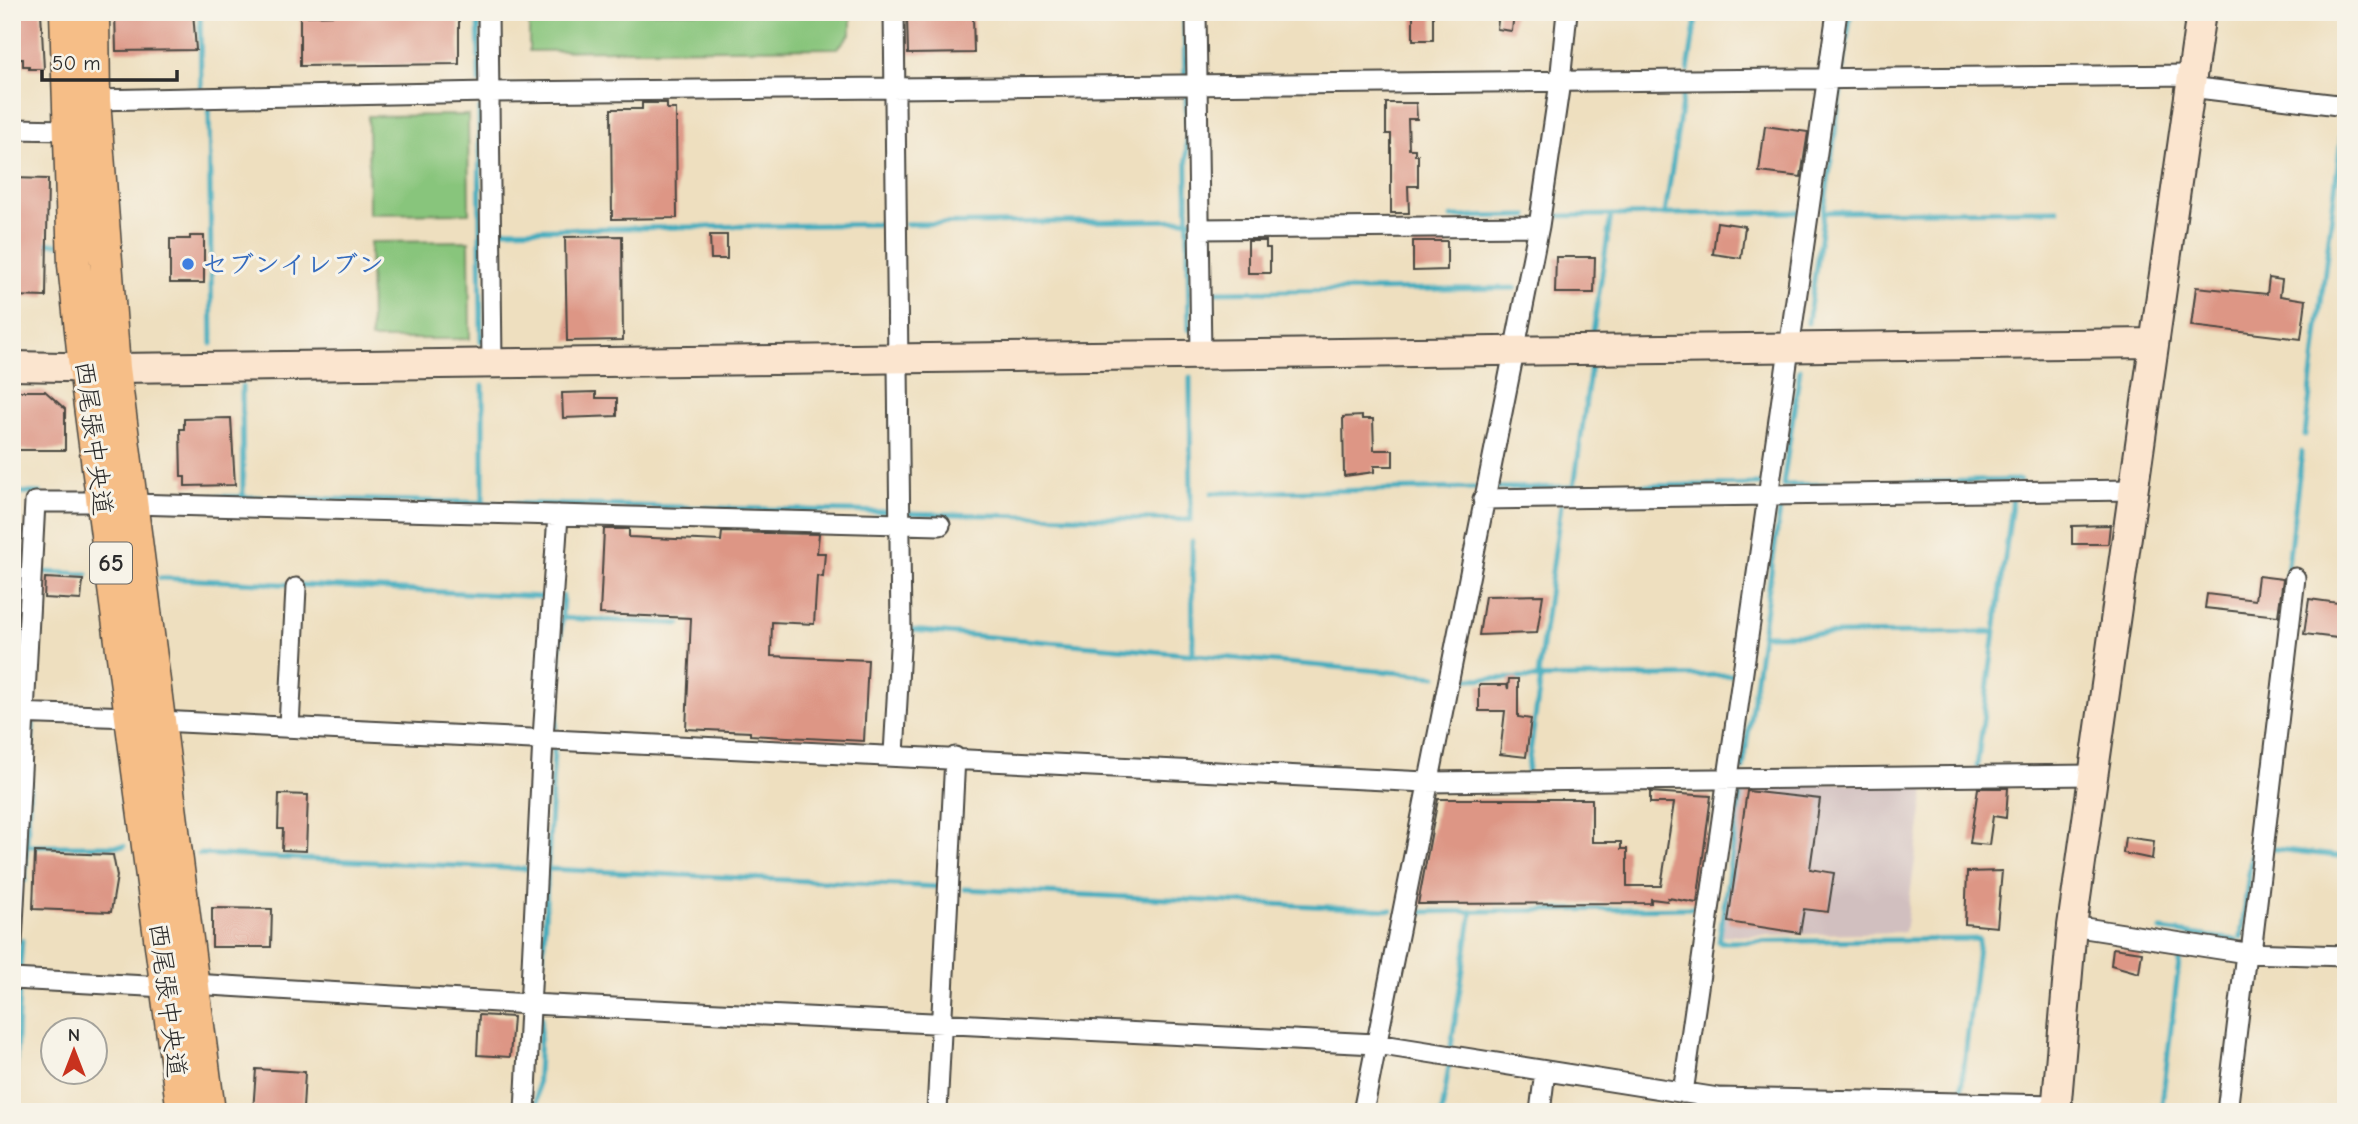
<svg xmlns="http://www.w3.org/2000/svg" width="2358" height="1124" font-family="'Comic Neue','Klee One',sans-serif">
<rect width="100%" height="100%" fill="#f7f3e8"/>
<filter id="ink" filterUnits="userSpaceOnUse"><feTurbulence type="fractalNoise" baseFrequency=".0143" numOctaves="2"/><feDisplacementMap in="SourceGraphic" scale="14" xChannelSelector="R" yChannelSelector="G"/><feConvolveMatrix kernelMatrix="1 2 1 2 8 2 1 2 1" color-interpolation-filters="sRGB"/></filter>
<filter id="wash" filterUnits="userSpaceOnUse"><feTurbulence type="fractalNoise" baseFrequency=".00686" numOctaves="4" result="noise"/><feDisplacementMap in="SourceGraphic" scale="28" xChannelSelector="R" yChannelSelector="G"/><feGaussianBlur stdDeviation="1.57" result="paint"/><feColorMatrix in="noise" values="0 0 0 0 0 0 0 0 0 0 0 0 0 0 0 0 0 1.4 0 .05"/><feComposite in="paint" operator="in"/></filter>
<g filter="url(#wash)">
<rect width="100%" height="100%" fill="#eedfbf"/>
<!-- industrial -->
<path fill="#d1bfbf" d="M1926,782L1905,932L1722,936L1744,785Z"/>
<!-- green -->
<path fill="#88c57b" stroke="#5a7853" stroke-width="2" d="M529,12H851V33L838,48L529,51Z
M468,115L469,213L369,214L368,116Z
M469,241L470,339H371L370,242Z"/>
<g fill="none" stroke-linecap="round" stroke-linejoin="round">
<!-- stream -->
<path stroke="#3eabbd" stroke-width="5" d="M200,12L201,87
M478,12L479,82
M1184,12L1185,77
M1843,70L1851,12
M1688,71L1697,12
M1186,94L1189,330
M479,109L481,342
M209,110L212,344
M1824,212L2058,210
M1665,214L1684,89
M1550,216L1798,212
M1451,217L1528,216
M906,224L1193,220
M500,230L887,224
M41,243L59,244
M1209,292L1515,288
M1808,323L1841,90
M1593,332L1611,215
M1800,369L1783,485L2020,480
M242,386L243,497
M483,386V502
M2305,435L2344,114
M1574,487L1591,365
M1497,488L1763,484
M12,492L40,493
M1212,493L1475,488
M156,495L894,512
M904,513L1191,520L1190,377
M1192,541L1193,655
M160,578L545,597
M40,579L41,572L87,574
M2286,581L2302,452
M562,618L680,624
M911,630L1436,676
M1763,635L1995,632
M1538,676L1561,505
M1461,679L1732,675
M556,727L563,596
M1977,766L2013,497
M1743,769L1781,503
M1527,773L1541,677
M1741,786L1719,942L1979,939L1961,1091
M27,846H124
M2267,848L2346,857
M199,854L526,869
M548,869L941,887
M25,881L33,724
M964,889L1391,910
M1416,912L1696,908
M2161,930L2236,940
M2241,937L2272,688
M20,967L22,940
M541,994L554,750
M1451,1046L1472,911
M14,1112L19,988
M536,1112L541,1017
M1442,1112L1449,1065
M2161,1112L2180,954"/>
</g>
<g id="blocks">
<!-- building -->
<path fill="#dd9685" d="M12,12H41L44,69H29V66H23V59H12Z
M115,12H193L196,50L116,51Z
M337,12L455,14V19H459V64L300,66V16L337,15Z
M1413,12H1433V40H1413Z
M1499,12H1514L1512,31L1497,29Z
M973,15L974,53L908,54L907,16Z
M642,103H667V109H676L677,218L612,219L611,109H642Z
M1386,103H1416L1417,119H1408L1409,149H1415V155H1418V186H1408L1409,213H1391V134H1386Z
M1765,126L1808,132L1801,177L1759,172Z
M12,178L48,179L46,297L12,296Z
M1717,222L1745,226L1741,258L1713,254Z
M710,235H727V259H711Z
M190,236H204V283H170V239H190Z
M622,236L623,340L567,341L565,237Z
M1248,241H1266V248H1270V273H1248Z
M1413,241H1447V270L1413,271Z
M1556,257H1595L1594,293H1555Z
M2269,278L2282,280L2280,296L2306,300L2301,339L2191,326L2196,287L2267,294Z
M12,391H45L65,409V450H12Z
M596,392V398H617V416L563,418L562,393Z
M1362,416V419H1373L1374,450H1393V466H1374V472L1344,476L1343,417Z
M231,418L235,485L185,486V477H181L180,429H184V419Z
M2110,525L2108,544H2072V526Z
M604,529H629V537L721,541L722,532L819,534L817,553H825L823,577L817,576L814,624L772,622L771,656L868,660L864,741L750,735V732L686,729L691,618L600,614Z
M2258,576L2283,579L2278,616L2205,608L2207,594L2255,600Z
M45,578L83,580L81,600L44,598Z
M1543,595L1537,633L1479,635L1485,596Z
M2309,599L2346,604V639L2304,634Z
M1509,679H1518V717L1531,719L1526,757L1500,754L1505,711H1479V685H1507L1508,689Z
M1978,788H2008L2006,818L1993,816L1989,845L1970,843Z
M1747,791L1820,799L1810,869L1834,873L1828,912L1804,909L1800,933L1728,922Z
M1650,792L1711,796L1697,903L1668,898L1667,901L1651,899V903L1418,904L1438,799H1592V842H1621V849H1627V886H1661L1674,803H1650Z
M279,794L308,795L306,851L282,850L283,829H278Z
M2125,837L2154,841L2152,859L2123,853Z
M35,852L113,855L117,876L111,912L33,909Z
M2002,871L1997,927L1965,924L1967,872Z
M212,908L272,909L271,947H212Z
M2113,948L2142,952L2139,973L2111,965Z
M479,1015L513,1017L510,1057L477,1055Z
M256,1069L305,1072L303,1109L253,1112Z"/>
</g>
</g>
<g filter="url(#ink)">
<use href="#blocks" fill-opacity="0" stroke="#484641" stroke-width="2"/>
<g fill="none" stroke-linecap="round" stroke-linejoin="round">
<!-- street casing -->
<g stroke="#484641" stroke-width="23">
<path id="street" d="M488,12L492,363
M894,12L901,630L894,754
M1196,12L1201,354
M2190,87L2346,106
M94,100L489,92L2192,75
M12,129L68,130
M1199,229L1539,226
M1483,499L2133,490
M131,504L940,525
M13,713L131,717
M159,721L1426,782L2094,775
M289,727L296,588
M2072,926L2246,953L2346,956
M12,944L35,502H103
M2251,953L2295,578
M12,979L166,987
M193,984L530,1004L1376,1044L1718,1098L2056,1105
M1683,1093L1837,12
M525,1112L543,738L558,515
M937,1112L955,757
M1363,1112L1539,226L1560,82L1567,12
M1540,1112L1545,1071
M2227,1112L2246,953"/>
</g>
<!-- secondary casing -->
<g stroke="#484641" stroke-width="32">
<path id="secondary" d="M12,366L114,368L2154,343
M2056,1112L2072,926L2201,12"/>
</g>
<!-- primary casing -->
<g stroke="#484641" stroke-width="35">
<path id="primary" d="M66,12L74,265L85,368L183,1112
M93,12L94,100L114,368L209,1112"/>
</g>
<!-- street -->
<use href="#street" stroke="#fff" stroke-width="19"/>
<!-- secondary -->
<use href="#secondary" stroke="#fbe5cf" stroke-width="28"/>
<!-- primary -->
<use href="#primary" stroke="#f6be87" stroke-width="32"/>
</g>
</g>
<!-- markers -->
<circle fill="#3f7fe0" stroke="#f7f3e8" stroke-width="2.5" cx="188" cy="264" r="7"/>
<g text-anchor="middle" stroke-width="6" stroke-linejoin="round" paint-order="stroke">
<!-- shield labels -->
<rect fill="#f7f3e8" stroke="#686764" stroke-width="2" x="90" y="542.5" width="42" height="41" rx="5"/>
<g font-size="24" font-weight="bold" fill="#2b2b2b">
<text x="111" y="571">65</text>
</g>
<!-- shop labels -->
<g font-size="26" font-weight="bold" fill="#366cbe" stroke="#f7f3e8" text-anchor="start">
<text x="202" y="273">セブンイレブン</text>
</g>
<!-- street labels -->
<g font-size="26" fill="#2b2b2b" stroke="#f7f3e8">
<text transform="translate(94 438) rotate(83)" y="9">西尾張中央道</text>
<text transform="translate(168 1000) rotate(83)" y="9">西尾張中央道</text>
</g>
</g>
<!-- margin -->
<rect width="2358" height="1124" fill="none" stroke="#f7f3e8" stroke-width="42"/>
<!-- north arrow -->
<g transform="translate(74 1051)"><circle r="33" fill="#f7f3e8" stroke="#a5a39c" stroke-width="2"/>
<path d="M0-5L12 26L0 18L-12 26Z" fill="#c8321e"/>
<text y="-10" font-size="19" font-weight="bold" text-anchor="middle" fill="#2b2b2b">N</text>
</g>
<!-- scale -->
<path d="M42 70v10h135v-10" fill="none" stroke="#2b2b2b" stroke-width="3.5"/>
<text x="52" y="70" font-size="21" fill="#2b2b2b" stroke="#f7f3e8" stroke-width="5" paint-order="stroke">50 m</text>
</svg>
